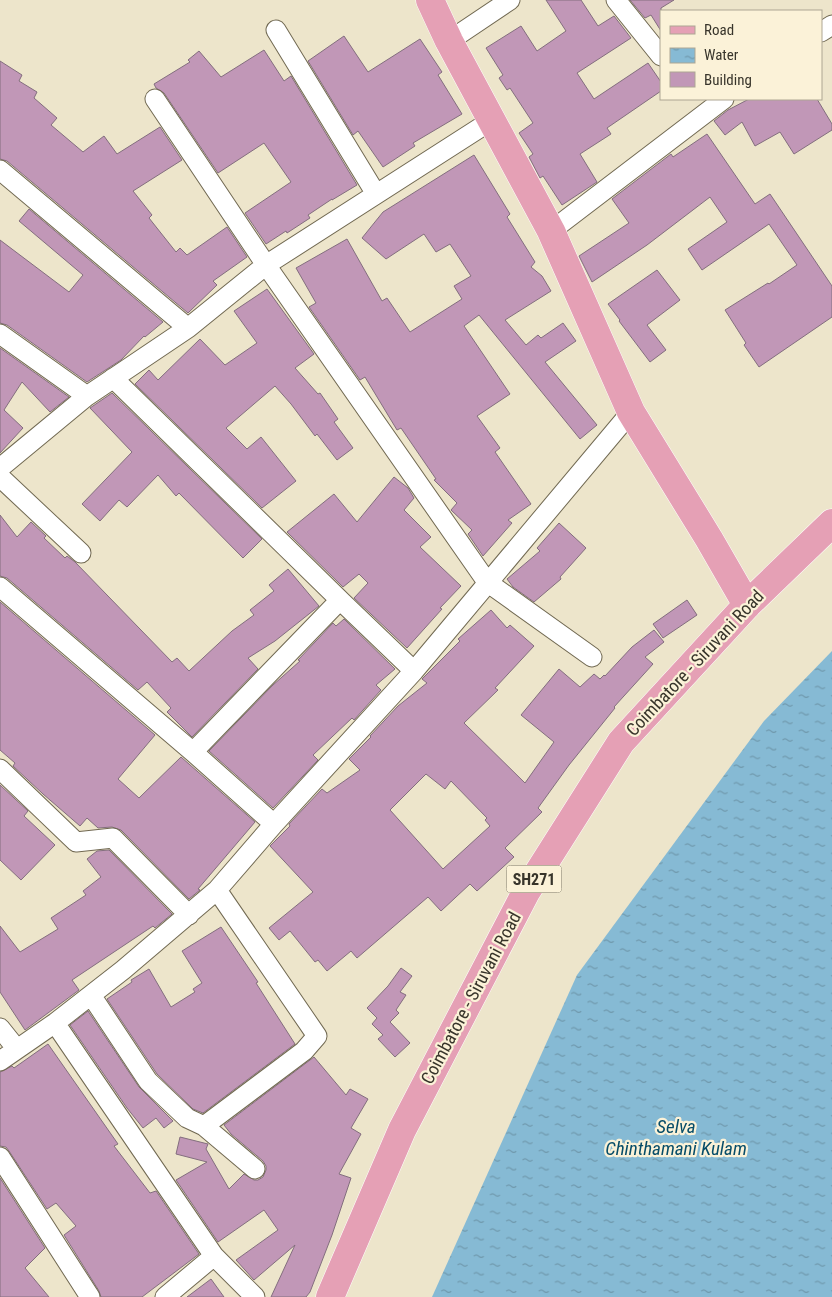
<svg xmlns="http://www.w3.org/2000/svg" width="832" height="1297" font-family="'Roboto Condensed',sans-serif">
<defs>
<pattern id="water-ripples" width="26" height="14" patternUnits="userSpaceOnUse" patternTransform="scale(1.25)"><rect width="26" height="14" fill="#86bad4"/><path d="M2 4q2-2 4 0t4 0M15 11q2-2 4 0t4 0" fill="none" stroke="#6f98ac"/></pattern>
</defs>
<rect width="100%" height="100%" fill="#ede5cb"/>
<!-- water -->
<path fill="url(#water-ripples)" d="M832,651V1297H432L577,975L764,721Z"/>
<!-- building -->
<path fill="#c197b7" stroke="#836e7e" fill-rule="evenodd" d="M546,0H581L598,26L614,16L631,38L577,73L594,99L648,63L661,82V91L607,128L611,134L580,154L597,182L562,205L543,176L540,178L529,157L533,154L519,133L533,123L510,88L507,90L499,78L503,75L486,48L521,26L537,51L566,31Z
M630,0H674L661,8V31L651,15L645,18Z
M344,36L368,72L420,39L442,72L438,75L462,114L413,143L415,146L383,167L358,131L353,135L308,61Z
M264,50L284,81L291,76L357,185L332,200V199L308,215L310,218L287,233L286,231L266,244L245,213L291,182L264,143L218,173L164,93L156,88L154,84L190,62L188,60L199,51L221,77Z
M0,61L22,75L19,81L37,92L34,98L57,118L51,125L83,152L104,136L117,154L160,127L182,160L133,191L152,215L149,218L176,252L180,248L187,255L227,227L247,257L213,281L217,285L188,313L7,161L0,159Z
M749,99H817L832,124V130L794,154L780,132L755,146L742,122L725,135L714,121L728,110Z
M707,134L755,204L770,194L832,286V317L759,367L744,345L746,343L725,310L768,283L769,284L797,265L769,224L702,270L688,249L727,222L710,197L647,245L592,282L579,256L629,223L612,199L671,154L673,157Z
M474,155L510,214L507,217L535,262L531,267L542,276L551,291L505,320L526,345L538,335L541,338L563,323L576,341L545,362L597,425L580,439L479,315L464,326L510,394L477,416L500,448L495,452L531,504L508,520L512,523L483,556L468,534L472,530L451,510L457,503L434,480L436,479L401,428L397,430L365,377L360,380L309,307L316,303L296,268L347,239L382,301L387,298L410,332L462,299L454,286L471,276L450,244L436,252L424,234L386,259L362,238L383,212Z
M29,209L163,322L145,337L144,336L121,360L87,382L7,325L0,323V240L69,292L83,275L19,221Z
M657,270L680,300L647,325L666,350L650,362L619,321L620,320L608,304Z
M267,289L314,354L295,368L318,394L320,393L338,419L334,422L353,448L337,460L317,434L315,436L291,404L275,386L226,428L247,449L261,437L296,481L262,508L135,384L149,370L158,380L200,339L225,365L257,343L234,311Z
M0,348L69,397L50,412L22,382L4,410L23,428L0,453Z
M112,393L262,539L243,558L179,493L176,496L158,475L127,507L119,500L100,521L82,504L132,452L90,408Z
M394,477L408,488L414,498L404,510L431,537L420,547L461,586L440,608L442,609L407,648L354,598L368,583L359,574L343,587L287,532L334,494L357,522Z
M0,515L17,537L31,522L46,536L44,538L65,558L67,556L75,562L172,662L177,658L189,671L232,631L254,615L250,610L274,591L269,585L288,569L319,606L275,641L248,658L258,669L192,737L167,712L171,708L147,682L138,690L7,578L0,576Z
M559,523L586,548L560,577L561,579L534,602L513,587L507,579L540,551L537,548Z
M687,600L697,615L663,638L653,624Z
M0,602L155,735L118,779L139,798L181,757L255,822L198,889L200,890L189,899L121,830L112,827L98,828L87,818L80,826L43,794L13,766L15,763L0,750Z
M491,610L507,628L510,625L534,646L495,688L498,690L464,723L525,783L554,742L521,715L559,669L580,687L594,674L600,679L604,675L605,676L632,647L654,630L664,642L645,657L653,664L614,707L615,708L569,765L538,808L542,812L505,848L514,857L477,891L470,884L441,911L428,897L357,958L351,951L327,971L318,960L315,962L290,931L279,940L269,928L313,892L270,846L290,826L289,824L322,789L327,793L360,770L349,759L371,737L370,736L398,706L427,683L422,679L460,641L458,639ZM426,774L445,789L451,781L487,818L485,820L490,826L443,869L390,810Z
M344,619L395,669L376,685L381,690L354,720L352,718L313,755L318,760L273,808L209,751L273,685L300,661L298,660L333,623L336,626Z
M0,785L28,811L24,816L55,845L21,880L0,860Z
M109,850L172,914L155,928L153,926L72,980L79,990L25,1030L0,992V926L20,952L58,929L51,918L86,895L83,891L101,877L87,859L97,851Z
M221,927L258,982L256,983L295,1044L203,1113L193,1109L157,1074L107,999L132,982L131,980L149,969L171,1007L195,992L193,989L202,983L182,951Z
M401,968L412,976L400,992L406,995L396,1010L399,1013L390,1022L410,1043L395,1057L378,1039L383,1035L372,1024L377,1018L367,1008L388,986Z
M88,1011L139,1087L173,1121L164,1128L156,1118L143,1128L127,1108L70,1025Z
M48,1044L118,1144L114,1146L150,1193L156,1191L199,1254L142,1297H101L99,1291L64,1235L76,1226L56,1203L47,1209L9,1151L6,1147L0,1146V1072L12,1066L14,1068Z
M314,1057L346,1095L350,1089L368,1099L351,1128L361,1134L339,1174L351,1178L332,1235L310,1292L306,1297H271L295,1245L254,1280L236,1260L278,1230L264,1210L218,1242L176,1180L207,1162L176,1154L180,1137L208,1144L206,1149L229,1189L244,1174L254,1180H258L263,1177L266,1170V1166L263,1161L231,1134L224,1125Z
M0,1178L45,1248L25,1268L49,1297H0Z
M211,1279L224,1297H187Z"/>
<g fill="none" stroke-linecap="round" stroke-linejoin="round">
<!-- minor casing -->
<g stroke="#716952" stroke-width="21">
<path id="minor" d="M616,0L661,56
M276,30L376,194
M821,32L832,25
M449,41L510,0
M155,99L266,265L487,582L592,657
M0,170L188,328
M551,231L724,99
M0,334L87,396
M113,378L340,600L193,752
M0,468L87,396L188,328L266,265L492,120
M0,477L81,553
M0,587L193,752L274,824
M340,600L414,671
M0,769L76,842L113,838L189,915
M91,995L148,1081L187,1118L204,1126L255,1169
M55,1023L214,1256L255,1297
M0,1028L16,1048
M0,1061L55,1023L123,970L217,890L274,824L414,671L631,412
M204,1126L304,1051L317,1036L217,890
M0,1157L90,1297
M165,1297L214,1256"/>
</g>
<!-- primary casing -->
<g stroke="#fff" stroke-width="29">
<path id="primary" d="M430,0L449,41L551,231L631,412L709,539L747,605
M330,1297L402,1130L526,892L621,742L747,605L832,523"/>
</g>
<!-- minor -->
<use href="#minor" stroke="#fff" stroke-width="19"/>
<!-- primary -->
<use href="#primary" stroke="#e5a0b5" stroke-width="28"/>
</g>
<g text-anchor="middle" stroke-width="4.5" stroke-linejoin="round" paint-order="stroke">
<!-- shield labels -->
<rect fill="#fbf2d8" stroke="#726e5f" stroke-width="1" x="506.5" y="865.5" width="55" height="27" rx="4"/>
<g font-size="16" font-weight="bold" fill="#38352b">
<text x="534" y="885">SH271</text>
</g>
<!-- street labels -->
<g font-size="18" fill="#38352b" stroke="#fbf2d8">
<text transform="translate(695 663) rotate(-47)" y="6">Coimbatore - Siruvani Road</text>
<text transform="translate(471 998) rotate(-62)" y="6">Coimbatore - Siruvani Road</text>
</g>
<!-- water labels -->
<g font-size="19" font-style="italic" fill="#064c68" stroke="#fbf2d8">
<text x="676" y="1133">Selva<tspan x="676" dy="22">Chinthamani Kulam</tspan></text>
</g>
</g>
<!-- legend -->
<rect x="660" y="10" width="162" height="90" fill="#fbf2d8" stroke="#ada693"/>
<rect x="670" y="26" width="25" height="8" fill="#e5a0b5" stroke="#ada693"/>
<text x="704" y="35" font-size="15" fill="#38352b">Road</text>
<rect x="670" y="48" width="25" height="15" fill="url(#water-ripples)" stroke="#ada693"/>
<text x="704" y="60" font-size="15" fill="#38352b">Water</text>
<rect x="670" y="72" width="25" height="15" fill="#c197b7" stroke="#ada693"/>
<text x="704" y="85" font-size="15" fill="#38352b">Building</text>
</svg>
